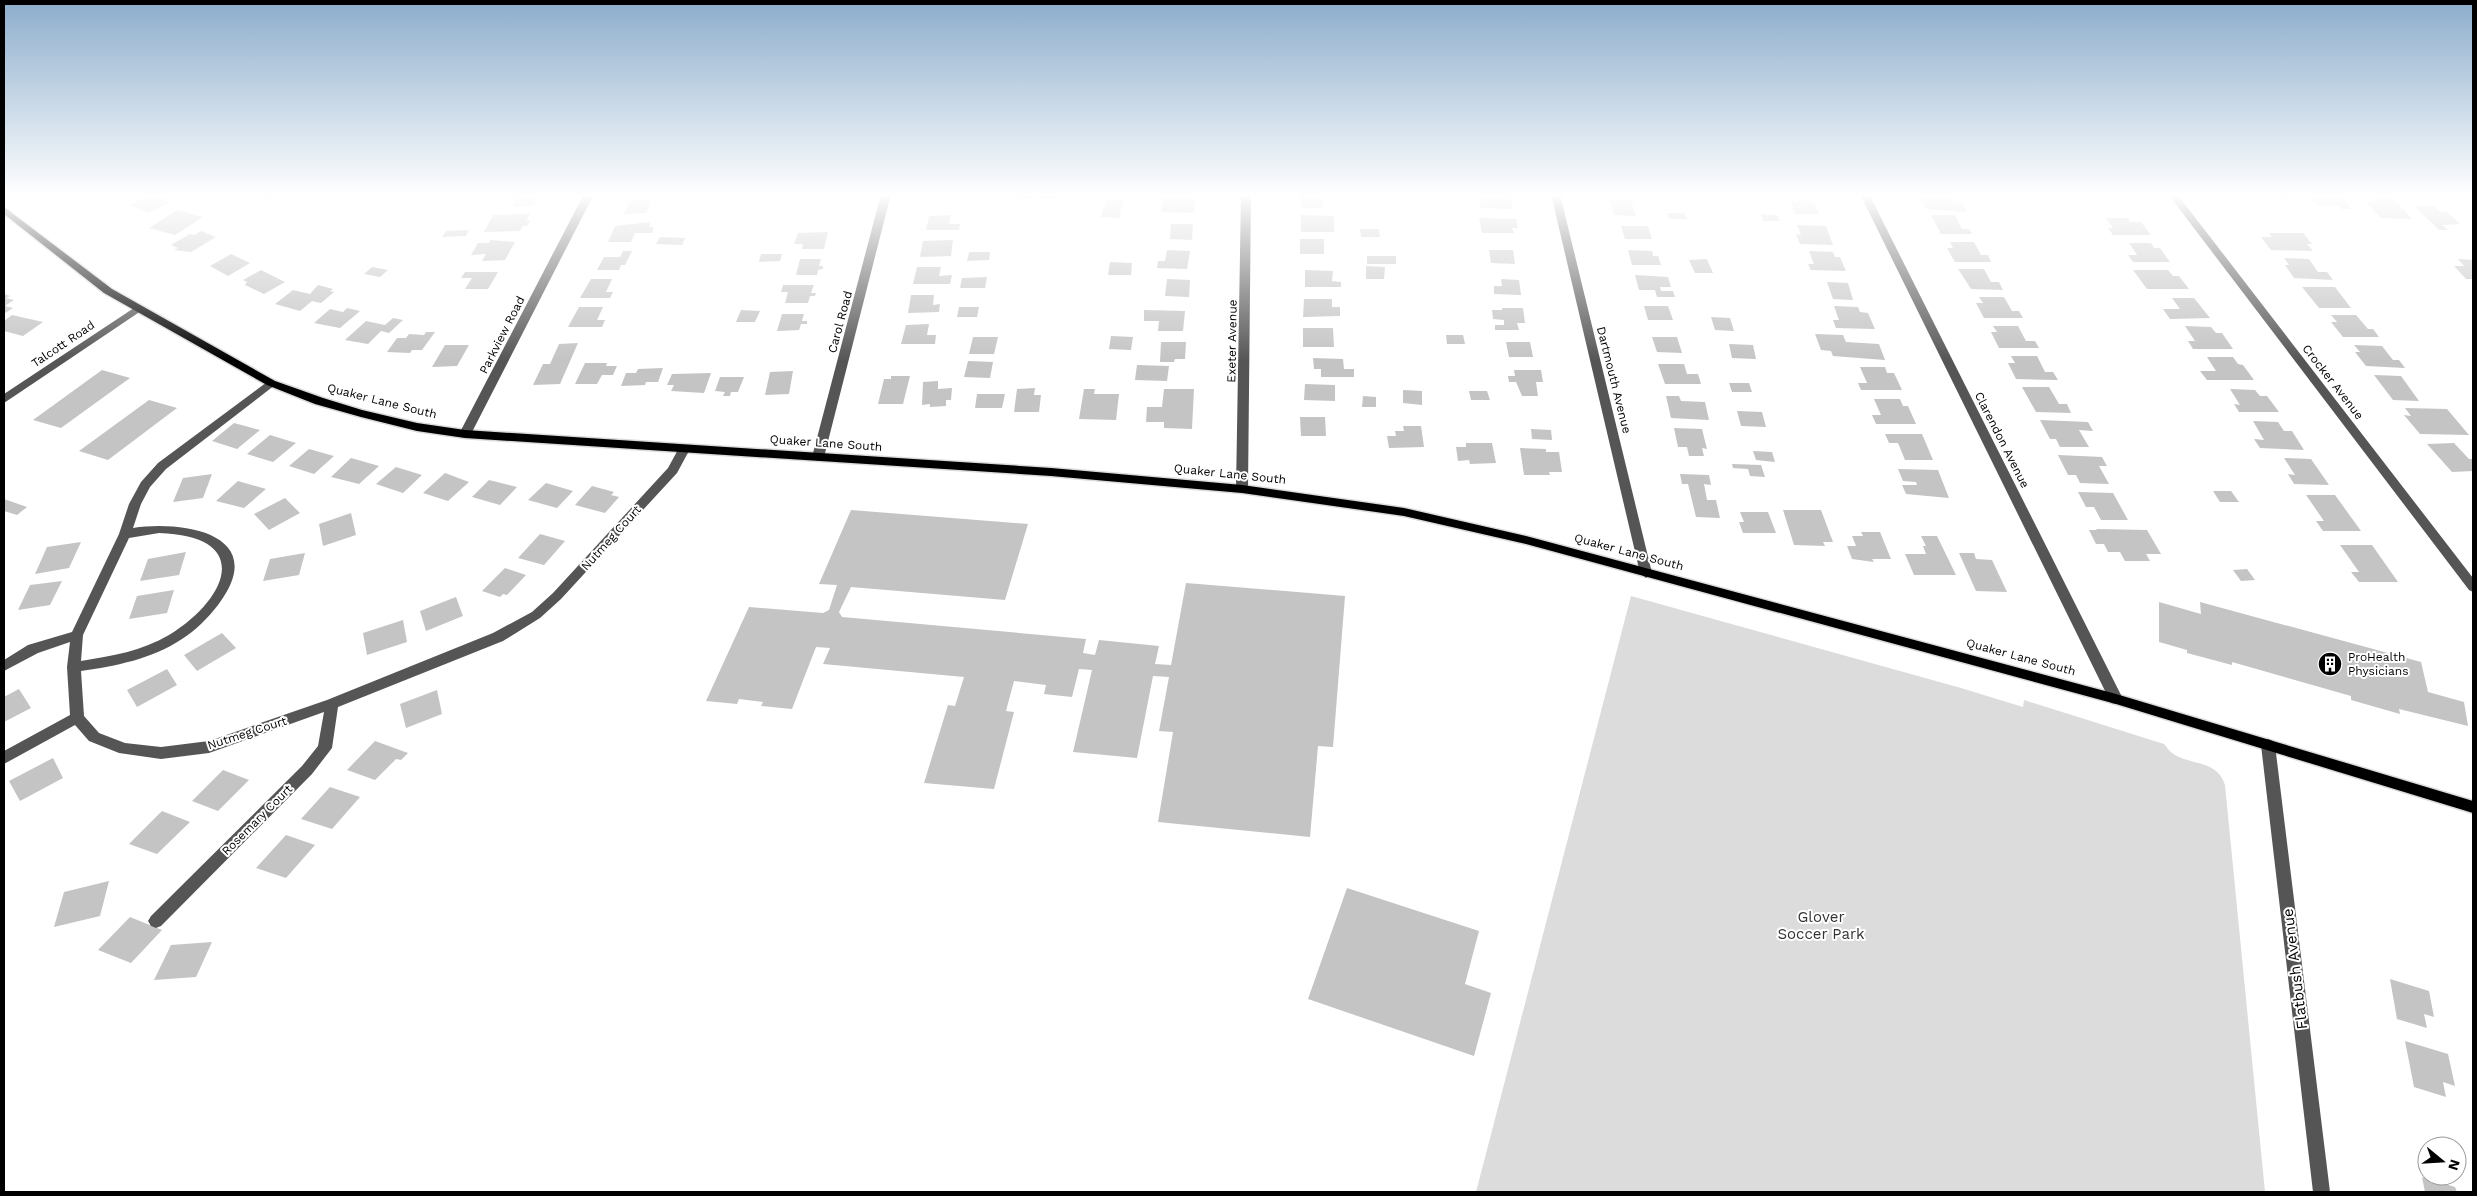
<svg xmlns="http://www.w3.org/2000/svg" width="2477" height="1196" font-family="'Work Sans',sans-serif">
<rect width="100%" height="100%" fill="#fff"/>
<!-- green -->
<path fill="#dcdcdc" d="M1631,596L1961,688L2023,707L2024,700L2164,744C2167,747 2169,751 2172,753C2190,766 2217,759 2225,785L2265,1192H1476Z"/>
<!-- building -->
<path fill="#c4c4c4" d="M151,194L170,202L149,213L130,205Z
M247,194H278L269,199Z
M512,194H540L534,206H513L517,198L509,199Z
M1012,194H1033L1032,199H1011Z
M1040,194H1057V199H1040Z
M1300,194H1321L1322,208H1301Z
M1439,194H1459V197H1439Z
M1927,194H1950L1956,202H1962L1967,212L1926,209L1919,197H1929Z
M2263,194H2287L2291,201L2282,200L2279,196Z
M2308,194H2339L2351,209H2341L2338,205H2317Z
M1479,196H1510L1513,209L1481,208Z
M1176,197H1195L1194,213L1161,212L1163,198Z
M2373,198H2393L2412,219L2381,218L2366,202H2377Z
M631,199L651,201L646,213L624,214Z
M1106,200H1123L1119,218L1101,217Z
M1610,200H1631L1636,216L1614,215Z
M1798,200L1814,202L1819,214H1795L1791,201L1798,202Z
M2414,206H2434L2441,212H2447L2460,224L2442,225L2448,230H2439Z
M177,210L203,217L175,235L149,228Z
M1667,213H1684L1687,219H1669Z
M530,214L526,220H530L527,226H523L520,231L484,232L493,215Z
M1761,214L1777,215L1780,221H1763Z
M951,215L949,224H960L959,230H926L929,216Z
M1301,215L1334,216V232H1301Z
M1931,215H1955L1962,229H1969L1972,234H1941Z
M1479,218L1516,219L1518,228H1512L1514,233H1482Z
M2106,218H2128L2130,222H2141L2151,235H2113L2108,228H2113Z
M651,222L649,227H654L652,233H635L631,242H608L615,226Z
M1171,224H1193L1192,240L1170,239Z
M1797,225L1826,226L1833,245L1800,244L1796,234L1801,235Z
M1621,226H1648L1652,239H1625Z
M1360,229H1379L1380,237H1361Z
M469,230L466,236L442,237L446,231Z
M201,231L216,237L191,252L174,250L178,248L171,245L190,234L194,235Z
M828,232L824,249H802L803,244H794L798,233Z
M2269,233H2303L2312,244H2307L2313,251L2271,250L2261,237H2272Z
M660,237L685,238L682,245L656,244Z
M1300,239H1324V254H1300Z
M490,240L515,242L505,260L482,261L486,254L471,255L478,243H489Z
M953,240L951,256L920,257L923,241Z
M1950,242H1974L1981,255H1988L1991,262H1955L1947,248H1953Z
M2129,243H2151L2154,248H2160L2170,262H2133L2128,255H2137Z
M1167,250L1190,251L1187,269L1157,268L1158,261H1165Z
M1489,250H1513L1515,264L1491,263Z
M1628,250L1652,251L1653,256H1658L1661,265H1632Z
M623,251H632L625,265H621L619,270H597L604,257H620Z
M1809,251L1833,252L1835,257H1840L1846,271L1811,270L1808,264H1814Z
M969,252H990L989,260L967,261Z
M231,254L250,263L228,276L210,266Z
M761,254H782L780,261L759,262Z
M1367,256H1396V264H1367Z
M2284,258L2309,259L2318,272H2327L2333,280L2294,278L2285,265H2289Z
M800,259H821L819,266H823V269L818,270L817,275H796Z
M1707,259L1713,273H1695L1689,260Z
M2458,259L2473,260V279H2466L2454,266H2464Z
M1110,262L1132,263L1131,275H1108Z
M1366,266L1385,267L1384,279H1366Z
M372,267L388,270L380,277L364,274Z
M917,267H941L939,276L952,275L950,284H913Z
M1958,269H1984L1991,282H1999L2003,290L1971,289Z
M261,270L285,282L264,294L245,285L247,282L243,280Z
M1305,270L1333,271L1332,281L1341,282V287H1305Z
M2133,270H2168L2173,276H2179L2189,289H2147Z
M465,272H498L488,289H465L472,278H461Z
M1635,275L1668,277L1671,287H1660L1661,291H1673L1675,297H1657L1655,290H1639Z
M987,277L985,288H960L962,278Z
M591,279H612L606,292H613L610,298H580Z
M1167,279L1190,280L1189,297L1165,296Z
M1501,279L1519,280L1521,295L1494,294V286H1502Z
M1827,282L1848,283L1853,300L1833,299Z
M318,285L333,289L330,291L334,292L321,303L312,301L300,311L275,304L293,290L310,294Z
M783,285H814L811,293H816L815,296H810L808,303H785L788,292H781Z
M2302,287H2335L2351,308H2319Z
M4,294L10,296L6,298L14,300L5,306L13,308L4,314Z
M911,295H934L933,305L940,304L939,312L908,313Z
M1979,297H2004L2012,311H2019L2023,318H1984L1976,303H1983Z
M2172,298H2194L2210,318L2170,319L2163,309H2180Z
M1304,299H1332V307H1340V316L1303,317Z
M1644,306H1668L1673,320H1648Z
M1834,306L1858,307L1860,312L1868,313L1875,329L1836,328L1833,320H1839Z
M579,307H603L597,320H605L602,327H568Z
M959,307H979L977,317H957Z
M347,308L360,311L340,328L314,323L330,309L343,312Z
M1502,308H1523L1525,323H1517L1519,330H1495V325H1504V320L1493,319L1492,310H1502Z
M741,310L760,311L755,322H736Z
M1144,310L1185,311L1183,331H1158L1159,321H1144Z
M782,314H804L802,321H807V324H801L799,330L777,331Z
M12,315L43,322L23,336L4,331V321Z
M2331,315H2356L2368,329H2373L2379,337H2343L2331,322H2337Z
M1711,317L1730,318L1734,331L1715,330Z
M393,318L403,320L389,333L381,331L368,344L345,340L366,321L385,325Z
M929,324L927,335H936L935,344H901L906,325Z
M1993,326H2018L2026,341H2035L2039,348H1999L1991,332H1997Z
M2185,326L2211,327L2216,333H2222L2233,349H2193L2188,341H2195Z
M1303,328H1333L1334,347H1303Z
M426,332H435L422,350H412L410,353L387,352L397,338H406L409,334L424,335Z
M1815,334L1843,335L1846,342L1879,344L1885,360L1833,356L1831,351L1821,350Z
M1446,335H1463L1465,344H1447Z
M1111,336L1133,337L1131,350L1109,349Z
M973,337H998L994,354H969Z
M1652,337H1677L1682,353L1657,352Z
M1161,342H1186L1185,359H1175L1174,362H1160Z
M1506,342H1530L1533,357H1509Z
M578,343L560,384L533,385L543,364H550L559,344Z
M1729,344L1753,345L1756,359L1732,358Z
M445,345H469L457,366L432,367Z
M2354,345L2382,346L2393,360H2399L2405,368L2366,366L2355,352H2360Z
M2011,356H2037L2045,372H2053L2058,380L2016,379L2008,363H2015Z
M2207,357H2233L2238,364L2243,365L2254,380H2207L2200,371H2216Z
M1313,358L1343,359L1344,369H1354V377H1321V369H1314Z
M968,361L993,362L990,378L964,377Z
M585,363H607L606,366H617L613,375H602L597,384H575Z
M1658,364H1684L1687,374H1698L1701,384H1665Z
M1137,365L1169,366L1167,381L1135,380Z
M1860,367H1885L1887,373H1894L1902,390H1861L1858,383H1867Z
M663,368L658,382H646L645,385L621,386L626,373H636L638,369Z
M102,370L130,378L61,428L33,420Z
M1514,370H1541L1543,382H1536L1538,396H1522L1516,382H1509L1508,376H1515Z
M793,371L789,394L765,395L770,372Z
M711,373L704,393L671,391L674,385H667L672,374Z
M2374,375L2401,376L2419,401L2393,400Z
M891,376H910L903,404H878L884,379H891Z
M720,377H744L738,392H731L730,396H723L725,392L715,391Z
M938,381V389L952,388L951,400H946V406L930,407V404L922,405L923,382Z
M1729,383H1749L1752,392H1732Z
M1305,384L1335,385V401L1304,400Z
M2022,387H2049L2059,404H2067L2071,413L2036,412Z
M1035,388L1034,395H1041L1039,412H1014L1017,389Z
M1084,389H1095L1094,394H1119L1116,420L1079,419Z
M1164,389H1194L1192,429L1164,428V422H1146L1147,407H1162Z
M2230,389L2255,390L2260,396H2267L2279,412H2239L2234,404L2240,405Z
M1403,390L1422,391V405L1403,403Z
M1469,391H1487L1490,400H1471Z
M977,394H1005L1002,408H975Z
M1363,396L1376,397V407H1362Z
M1666,396H1679L1681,401L1705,402L1709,420L1671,418Z
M1874,399H1900L1903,406H1908L1916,424H1876L1872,415H1881Z
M149,400L177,408L108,460L79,451Z
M2405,408L2447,409L2469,435L2420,434L2404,415L2411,416Z
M1737,411L1762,412L1766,427L1741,426Z
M1300,417H1325L1326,436H1301Z
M2040,420L2088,422L2093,431L2079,430L2089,447H2060L2056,439H2050Z
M2253,421L2278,422L2284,431H2292L2304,450L2260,448L2254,439L2264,440Z
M234,423L260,430L237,449L212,441Z
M1403,426H1421L1424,447L1389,448L1387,436H1396L1395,431H1404Z
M1674,428L1702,429L1707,449L1702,448L1704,456H1689L1687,447H1678Z
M1531,429L1551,430L1552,440L1532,439Z
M1885,434H1922L1933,460H1905L1898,443H1889Z
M270,435L296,443L273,462L247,454Z
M1466,443H1492L1496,463L1470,464L1469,460L1458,461L1456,447H1466Z
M2454,443L2469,459H2473V471L2452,472L2427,444Z
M1520,448L1546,449V452H1559L1562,472H1549L1550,475H1524Z
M309,449L334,456L314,474L289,466Z
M1753,451L1772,452L1775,462L1756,460Z
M2058,455L2102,457L2107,466H2099L2109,484L2080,483L2076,475H2068Z
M351,458L379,466L359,484L331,477Z
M2284,458L2311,459L2329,485L2294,484L2288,474L2295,475Z
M1732,464L1761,465L1765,477L1750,476L1748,469L1733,468Z
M396,467L422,475L403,493L376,484Z
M1898,469L1938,470L1949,498L1906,494L1902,485H1917L1916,482L1903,481Z
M445,473L469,482L448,501L423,493Z
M212,474L203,498L173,502L183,478Z
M1680,474L1709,475L1711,485L1704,484L1707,500H1716L1720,518L1696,517L1688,484H1682Z
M489,480L517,487L500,505L472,497Z
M238,481L266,489L244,508L216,501Z
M546,483L573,491L557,508L528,500Z
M592,486L614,492L611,495L619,497L605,513L575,505Z
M2213,491H2231L2239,502H2220Z
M2078,492L2113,493L2128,520H2101L2094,507H2086Z
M2306,495H2335L2361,531H2323L2316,521H2324Z
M285,498L300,513L269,530L254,514Z
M4,499L27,507L17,515L4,511Z
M851,510L1028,524L1005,600L851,587L839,612L842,617L1086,639L1083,653L1095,655L1099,640L1159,646L1155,664L1171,665L1186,583L1345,596L1333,747L1318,746L1310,837L1158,822L1173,732L1159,731L1169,677L1153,676L1137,758L1073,752L1092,670L1079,669L1072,697L1044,694L1046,685L1014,681L1006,711L1014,712L994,789L924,783L948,705L955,706L964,677L823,664L830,648L816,647L792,709L761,706L763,702L739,699L737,704L706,701L749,607L823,613L829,610L837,585L819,584Z
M1783,510H1821L1833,542H1823L1825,546L1794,545Z
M1740,512H1768L1776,533H1743L1739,522H1744Z
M351,513L356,535L323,546L319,524Z
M2096,529L2147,530L2161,554H2146L2150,561H2125L2120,552H2108L2104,544H2096L2089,530H2097Z
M1861,532H1880L1891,559H1872L1874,562L1852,559L1847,546H1856L1852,536H1863Z
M540,534L565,541L544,565L518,558Z
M1921,536H1937L1956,575H1914L1905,554H1926L1923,546H1926Z
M81,542L69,568L35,574L47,547Z
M2340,545H2372L2398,582H2359L2351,572H2359Z
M186,552L179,575L140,581L148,559Z
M305,553L299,575L263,581L270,559Z
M1959,553H1974L1976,559L1992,560L2007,592L1976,591Z
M505,568L526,575L507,595L503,594L500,597L482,591Z
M2247,569L2255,580L2241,581L2233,570Z
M62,581L50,605L18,610L30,585Z
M174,590L167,613L129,619L137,596Z
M456,597L463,616L426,631L420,611Z
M2159,602L2201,614L2200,602L2421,662L2428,692L2464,702L2468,726L2399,709L2400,714L2351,700V696L2232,662V665L2187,653V650L2159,642Z
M403,620L407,642L367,655L363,633Z
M222,633L236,648L197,671L184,655Z
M167,669L177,685L137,707L127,690Z
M19,689L31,708L4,722V697Z
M437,690L442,714L406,728L400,704Z
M375,741L408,753L401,760L396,759L375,780L347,770Z
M53,758L63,778L20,801L9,781Z
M223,770L249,780L218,811L192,801Z
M330,787L360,797L332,829L301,819Z
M162,811L190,822L157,854L129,844Z
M286,835L315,845L286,878L256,868Z
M109,881L100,916L54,927L64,892Z
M1347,888L1479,931L1465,984L1491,993L1474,1056L1308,999Z
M130,917L162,930L131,963L98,950Z
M212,942L196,977L154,980L171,945Z
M2390,979L2429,991L2434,1017L2424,1014L2427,1028L2397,1019Z
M2405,1041L2448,1054L2455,1086L2443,1082L2446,1097L2414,1087Z
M2422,1177L2455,1187L2457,1192H2425Z"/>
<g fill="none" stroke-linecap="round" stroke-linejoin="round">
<!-- major casing -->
<g stroke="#dbdbdb" stroke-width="3">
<path id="major" d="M4,207L112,289L275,381L323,398L362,410L417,423L465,430L1051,468L1242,485L1404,508L1526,536L2116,694L2473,801V813L2116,704L1526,544L1404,516L1242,493L1051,476L465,438L417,431L361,417L315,404L267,385L104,293L4,214Z"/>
</g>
<!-- minor -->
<path fill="#555" fill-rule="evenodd" d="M584,194H594L471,434L469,437H461L459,434Z
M881,194H891L824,457L818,461L812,457Z
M1241,194H1251L1248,489L1242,493L1236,489Z
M1551,194H1560L1652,573L1646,578L1640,573Z
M1860,194H1869L2123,699L2121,703L2116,704L2111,703L2109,699Z
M2168,194H2177L2473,578V592L2469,590Z
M137,306L142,309L141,311L4,403V394Z
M271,379L276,383L275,385L166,469L150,487L141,504L133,528C185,520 271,535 218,605C208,618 196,630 182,639C152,659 116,666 81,671L84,716L99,733L125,743L161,747L209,741L327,700L493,633L532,612L553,593L668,468L680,446L684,445L690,449L677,473L561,599L540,618L503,641L338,707L332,748L312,774L161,926L156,928L151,926L148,921L151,916L302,766L318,746L324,712L209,753L161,759L119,753L89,741L75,725L4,764V751L70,715L67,667L70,642L38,653L4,671V660L28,645L72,632L119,534L129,504L141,482L158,463ZM159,533C254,536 228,599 169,635C142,651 112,656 81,661L83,635L129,538Z
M2268,739L2273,741L2275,745L2330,1192H2313L2261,745L2263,741Z"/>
<!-- major -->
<use href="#major" fill="#000" fill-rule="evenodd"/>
</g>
<!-- sky -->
<linearGradient id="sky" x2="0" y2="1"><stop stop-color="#8cadcc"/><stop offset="0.54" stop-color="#fff"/><stop offset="1" stop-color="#fff" stop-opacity="0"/></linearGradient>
<rect width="2477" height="361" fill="url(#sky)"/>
<!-- icons -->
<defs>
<g id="building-disc" transform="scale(1.25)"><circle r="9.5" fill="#000" stroke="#fff"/><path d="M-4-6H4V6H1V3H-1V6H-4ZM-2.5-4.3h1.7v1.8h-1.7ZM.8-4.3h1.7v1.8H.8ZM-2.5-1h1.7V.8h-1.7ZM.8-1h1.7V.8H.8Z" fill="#fff"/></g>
</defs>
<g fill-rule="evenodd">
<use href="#building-disc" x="2330" y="664"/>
</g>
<g text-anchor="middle" stroke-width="4" stroke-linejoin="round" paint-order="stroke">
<!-- street labels -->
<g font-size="12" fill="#000" stroke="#fff">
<text transform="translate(840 322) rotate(-75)" y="4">Carol Road</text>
<text transform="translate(502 335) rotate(-63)" y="4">Parkview Road</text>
<text transform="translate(1232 341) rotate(-89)" y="4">Exeter Avenue</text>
<text transform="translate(63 344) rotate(-34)" y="4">Talcott Road</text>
<text transform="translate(1614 380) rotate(76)" y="4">Dartmouth Avenue</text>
<text transform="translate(2333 382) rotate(52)" y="4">Crocker Avenue</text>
<text transform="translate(382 401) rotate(14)" y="4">Quaker Lane South</text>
<text transform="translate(2002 440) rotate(63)" y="4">Clarendon Avenue</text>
<text transform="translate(826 443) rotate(4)" y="4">Quaker Lane South</text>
<text transform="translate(1230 474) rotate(6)" y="4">Quaker Lane South</text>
<text transform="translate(611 538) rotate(-48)" y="4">Nutmeg Court</text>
<text transform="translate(1629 552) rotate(15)" y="4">Quaker Lane South</text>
<text transform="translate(2021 657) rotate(15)" y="4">Quaker Lane South</text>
<text transform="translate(247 733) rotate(-18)" y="4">Nutmeg Court</text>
<text transform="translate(257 820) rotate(-45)" y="4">Rosemary Court</text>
</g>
<!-- poi labels -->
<g font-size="12" fill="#000" stroke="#fff" text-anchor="start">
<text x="2348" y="661">ProHealth<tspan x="2348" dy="14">Physicians</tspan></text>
</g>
<!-- near-park labels -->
<g font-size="15" fill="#333" stroke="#fff">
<text x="1821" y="922">Glover<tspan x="1821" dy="17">Soccer Park</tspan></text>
</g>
<!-- near-street labels -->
<g font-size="15" fill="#000" stroke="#fff">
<text transform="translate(2295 969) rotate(-97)" y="5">Flatbush Avenue</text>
</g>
</g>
<!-- border -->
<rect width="2477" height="1196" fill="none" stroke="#000000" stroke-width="10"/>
<!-- north arrow -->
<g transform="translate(2442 1161) rotate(108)"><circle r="24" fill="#ffffff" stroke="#999999"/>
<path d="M0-4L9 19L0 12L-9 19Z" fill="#000000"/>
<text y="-8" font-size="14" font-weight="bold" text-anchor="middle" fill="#000000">N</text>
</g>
</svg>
